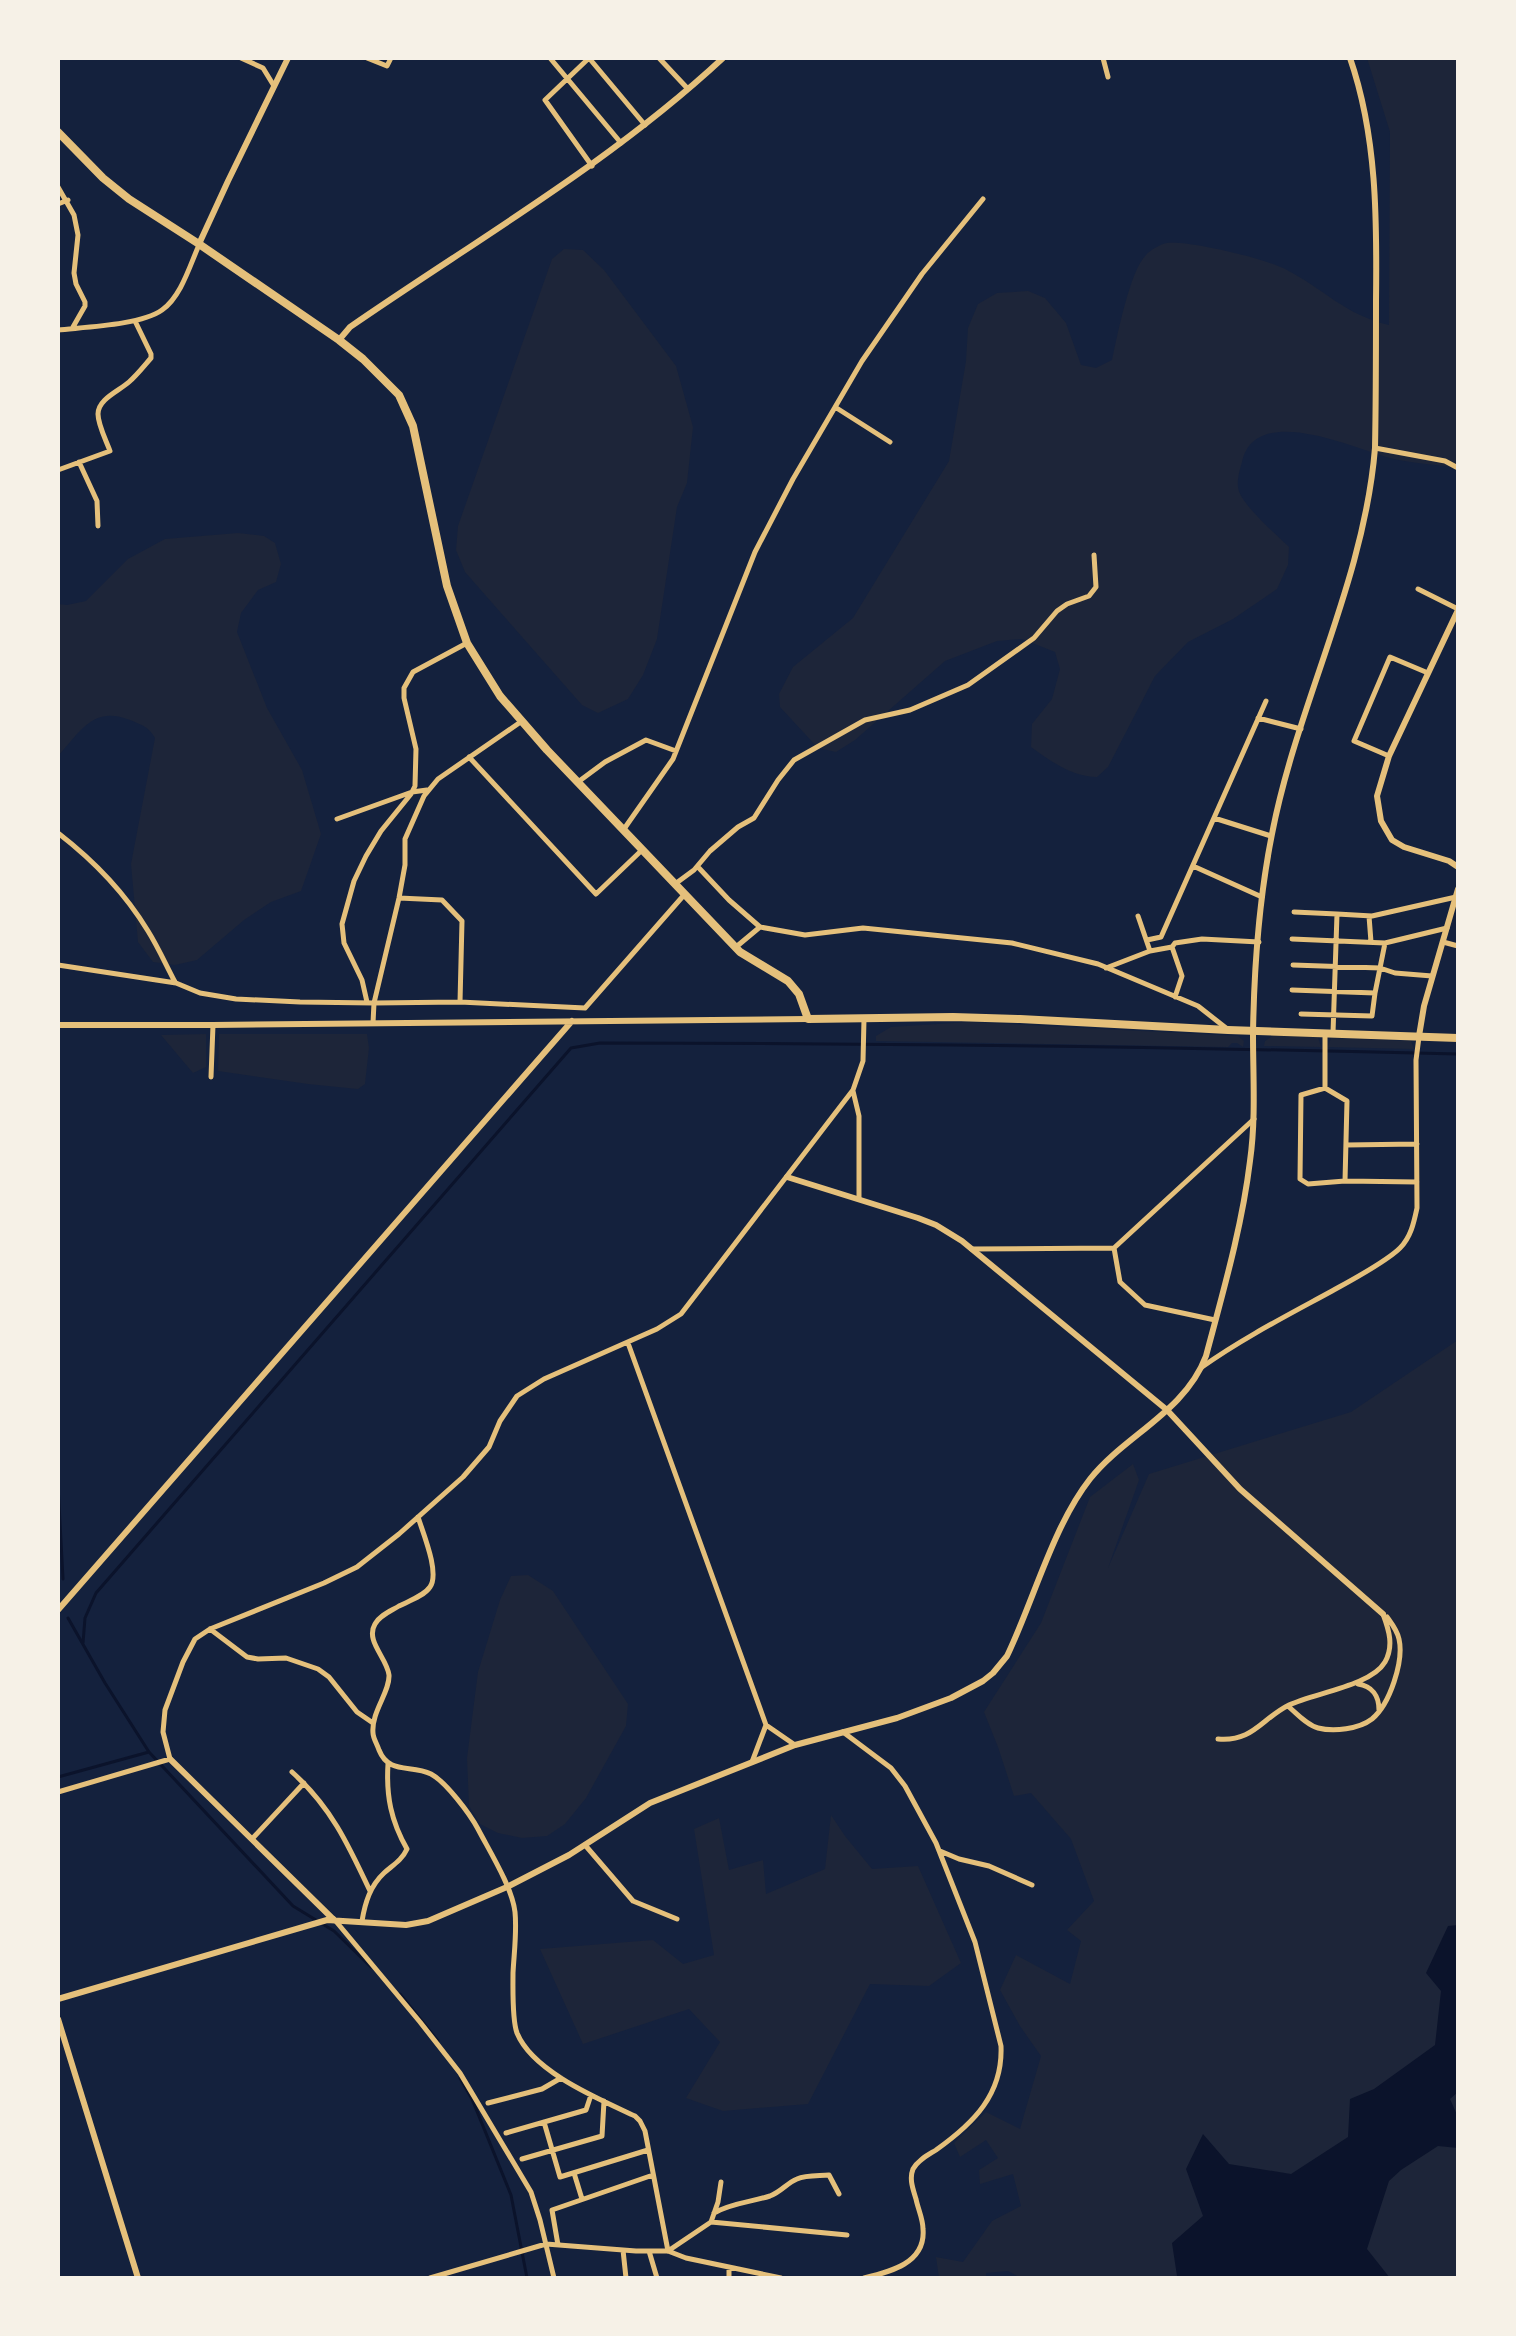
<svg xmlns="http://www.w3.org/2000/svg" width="1516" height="2336" font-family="Karla,sans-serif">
<rect width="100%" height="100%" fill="#14213d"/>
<!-- green -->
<path fill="#1d2539" d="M1367,58H1458V463L1451,467C1431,464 1409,463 1390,458C1353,448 1255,402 1242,462C1240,469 1237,479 1238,487C1239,503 1277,535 1289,547L1288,565L1277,589L1233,619L1188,642L1155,676L1108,767L1097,777C1073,777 1050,761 1031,747L1032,724L1052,699L1060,669L1055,652L1022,639L997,641L945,661L855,740L836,752L818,748L780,707L779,694L793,667L853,618L949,461L966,361L968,328L978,304L997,293L1028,291L1045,298L1066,323L1081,365L1096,368L1112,360C1117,337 1130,270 1146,255C1150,250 1161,244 1167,243C1189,240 1267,259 1287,270C1324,289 1345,315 1389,325L1390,132Z
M564,249L583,250L604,270L676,366L693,427L687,483L677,507L657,639L643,675L628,699L598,713L582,705L465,572L456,550L458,526L552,259Z
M238,533L264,536L275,543L281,564L276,582L258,590L241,613L237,632L267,708L302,770L321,834L301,891L271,902L244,920L197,960L175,965L153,962L138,942L131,864L155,738C149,727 142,725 130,720C93,705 80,732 58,756V604L67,605L86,601L128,559L165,539Z
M969,1022L1238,1036L1244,1041L1243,1047L1237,1043H1232L1228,1047L876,1041V1036L891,1027Z
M206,1034V1067L193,1073L161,1035Z
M219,1034H367L369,1048L365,1084L358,1089L308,1084L218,1071Z
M1274,1035L1318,1037L1321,1047L1264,1046L1265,1041Z
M1331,1038L1411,1041L1414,1049L1328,1047Z
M1458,1340V2278H1021L1008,2271L986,2273V2278H939L936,2257L963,2262L992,2221L1021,2206L1013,2174L980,2184L979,2170L998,2158L986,2140L960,2157L954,2143L986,2112L1020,2129L1041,2056L1020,2026L1000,1990L1016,1955L1070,1984L1081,1941L1067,1930L1094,1901L1071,1839L1031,1793L1014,1796L998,1747L984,1712L1041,1623L1090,1497L1133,1464L1139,1480L1108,1568L1149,1474L1351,1412Z
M528,1575L553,1591L628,1704L626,1726L586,1798L565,1824L547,1836L522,1838L498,1833L480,1824L469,1806L467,1758L478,1672L500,1600L511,1576Z
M831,1815L845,1836L872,1869L918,1866L961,1963L929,1986L870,1984L808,2104L723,2111L686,2098L720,2042L689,2009L583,2044L540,1949L653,1940L683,1964L714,1955L694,1829L719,1818L729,1870L763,1860L766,1894L825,1869Z"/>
<!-- water -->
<path fill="#0b132b" d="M1458,1925V2092L1450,2099L1458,2117V2148L1438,2146L1401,2170L1389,2181L1367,2249L1390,2278H1183L1177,2276L1172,2243L1203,2216L1186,2169L1203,2134L1229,2164L1291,2174L1348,2137L1350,2099L1374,2089L1435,2045L1441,1991L1426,1973L1448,1926Z"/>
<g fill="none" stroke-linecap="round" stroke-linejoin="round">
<!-- stream -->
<path stroke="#0b132b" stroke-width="3" d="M58,1485L63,1579
M68,1618L105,1683L149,1752L293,1906L334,1931L371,1967
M83,1643L85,1618L96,1593L571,1048L600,1043C886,1043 1172,1047 1458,1054
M58,1777L149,1752
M400,1994L438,2041
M460,2078L472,2099L511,2195L527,2278"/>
<!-- minor -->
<path stroke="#e5c07b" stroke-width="5" d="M241,58L263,68L274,86
M367,58L387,66L391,58
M550,58L621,143
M589,58L545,100L592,166
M589,58L645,125
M659,58L688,89
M1103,58L1108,77
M58,187L74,215L78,235L74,273L76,284L85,302V306L73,327
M58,204L68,200
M58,330C85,327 141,325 162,310C181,297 190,265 199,245
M835,407L890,442
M1375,448L1445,461L1458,468
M79,462L97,501L98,526
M58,470L110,451C106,440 98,425 98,414C98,399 119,391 129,382C137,375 144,366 151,358V354L135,321
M1418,589L1458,609
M1258,718L1301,729
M522,721L438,779L424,796L405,839V865L399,898L374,1003L460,1002L585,1008L684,895
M1389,756L1354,741L1390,657L1428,673
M469,757L596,894L642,850
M578,782L605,762L646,740L676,751
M1214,818L1271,836
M337,819L412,792L427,790
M624,829L673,759L755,552L793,479L862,361L922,274L983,199
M58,833C93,860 125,893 148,931C158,947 166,965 175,982
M1193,866L1262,897
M698,867L729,900L760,927
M675,884L694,870L710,851L738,827L754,818L778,780L794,760L865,720L910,710L968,685L1034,638L1057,611L1067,604L1089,596L1096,587L1094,555
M399,898L442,900L462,921L460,1002
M1294,912L1337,914
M1138,916L1150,951
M1369,916L1371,942
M1292,939L1385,943L1447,928
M1147,940L1161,937L1266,701
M1443,942L1458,946
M736,947L760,927L805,935L863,928L1012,943L1098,964L1198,1006L1226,1028
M1172,947L1175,943L1202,939L1259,942
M58,965L176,983L200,993L236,999L300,1002L374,1003L373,1023
M1293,965L1380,968L1395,973L1432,976
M1106,968L1150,951L1172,947L1182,976L1175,997
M1292,990L1375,993L1372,1016L1301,1014
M1375,993L1385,943
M367,1002L362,980L344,943L342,924L354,881L366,856L381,831L411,794L415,786L416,749L404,698V688L413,672L467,643
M1333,1033L1337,914L1372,916L1456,897
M1325,1034V1088L1347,1101L1345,1181L1417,1182
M211,1077L213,1025
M1325,1088L1301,1095L1300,1179L1308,1184L1345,1181
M853,1091L859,1116V1198
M1346,1145L1417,1144
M1114,1248L1254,1119
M971,1249L1114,1248L1120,1282L1145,1305L1215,1320
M628,1343L766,1725L795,1745
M1202,1367C1243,1338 1288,1315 1332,1291C1350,1281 1386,1262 1400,1248C1411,1237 1414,1222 1417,1208L1416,1060L1419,1037
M418,1517C423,1533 440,1573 430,1587C424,1596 409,1601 399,1606C391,1611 380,1615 375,1624C365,1641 387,1658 389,1675C390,1692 371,1712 373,1733C373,1738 377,1744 379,1750C389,1775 411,1764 431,1774C446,1782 470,1814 478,1829C490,1852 512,1887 515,1912C517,1932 514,1953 513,1973C513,1989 512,2020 517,2033C533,2072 599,2099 635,2116L640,2121L645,2131L668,2251
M210,1629L247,1657L258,1659L286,1658L318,1669L329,1677L357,1712L373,1723
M1358,1684C1372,1686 1379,1696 1379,1710
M1288,1706C1297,1714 1307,1725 1318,1728C1334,1732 1359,1729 1372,1719C1390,1704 1404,1661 1399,1639C1397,1630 1392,1624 1387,1617
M843,1732L891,1768L905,1786L936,1843L975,1942L1001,2046C1003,2094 974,2123 936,2150C928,2155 918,2160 913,2169C909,2179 913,2189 916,2199C918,2209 923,2219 923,2229C926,2263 890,2272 864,2278
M1218,1739C1253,1742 1261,1719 1289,1705C1314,1693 1371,1686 1385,1662C1394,1646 1389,1630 1383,1614
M752,1762L766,1725
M292,1772C331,1807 348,1844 370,1891
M58,1792L170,1759L163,1732L165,1710L183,1662L195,1639L210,1629L324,1583L357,1567L399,1534L463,1477L489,1447L500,1421L517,1396L544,1379L657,1329L681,1314L853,1090L863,1061L864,1019
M252,1839L304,1783
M585,1845L633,1901L677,1919
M940,1851L959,1859L989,1866L1032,1885
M334,1919L420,2022L460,2073L531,2192L540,2220L554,2278
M362,1921C365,1903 370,1886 384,1873C393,1865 402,1860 407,1849C391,1821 386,1796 388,1764
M488,2103L542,2089L561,2078
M544,2122L560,2177L648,2150
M506,2133L586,2110L591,2095
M522,2159L602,2136L604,2101
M574,2173L582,2199
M714,2213C731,2203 751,2202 770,2196C781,2192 787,2183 797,2179C806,2175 819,2176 829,2175L839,2194
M711,2222L718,2202L721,2182
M558,2245L552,2210L653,2175
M623,2250L626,2278
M649,2251L657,2278
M668,2251L711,2222L847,2235
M729,2268V2278
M430,2278L546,2244L636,2251H668L686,2258L781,2278"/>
<!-- tertiary -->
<path stroke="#e5c07b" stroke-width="6" d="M199,244L228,181L288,58
M339,340L350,327C476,240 610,163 723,58
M1458,610L1389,756L1377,796L1381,821L1392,840L1404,847L1449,861L1458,867
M58,1025H213L808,1019
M1419,1036L1424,1006L1458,889
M787,1177L918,1218L936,1225L962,1241L1167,1410L1240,1489L1383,1614
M58,1610L572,1021
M170,1759L333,1919
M58,1999L327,1920L406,1925L428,1921L507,1887L569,1855L650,1803L795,1745L897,1718L951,1698L983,1681L993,1673L1007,1656C1033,1602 1053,1526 1090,1479C1125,1435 1185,1412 1206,1356C1223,1292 1242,1227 1250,1161C1256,1119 1253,1076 1253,1034C1254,968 1259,899 1272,834C1297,704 1364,582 1375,448C1376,399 1376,350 1376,301C1377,220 1377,136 1350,58
M58,2019L138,2278"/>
<!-- primary -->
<path stroke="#e5c07b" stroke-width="8" d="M58,132L103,178L129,199L199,244L339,340L363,359L399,395L413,426L447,586L467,643L500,696L547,750L740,952L788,981L799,994L808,1019L953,1017L1020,1019L1228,1030L1458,1038"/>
</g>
<!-- border -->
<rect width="1516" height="2336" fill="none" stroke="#f6f1e7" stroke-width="120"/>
</svg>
